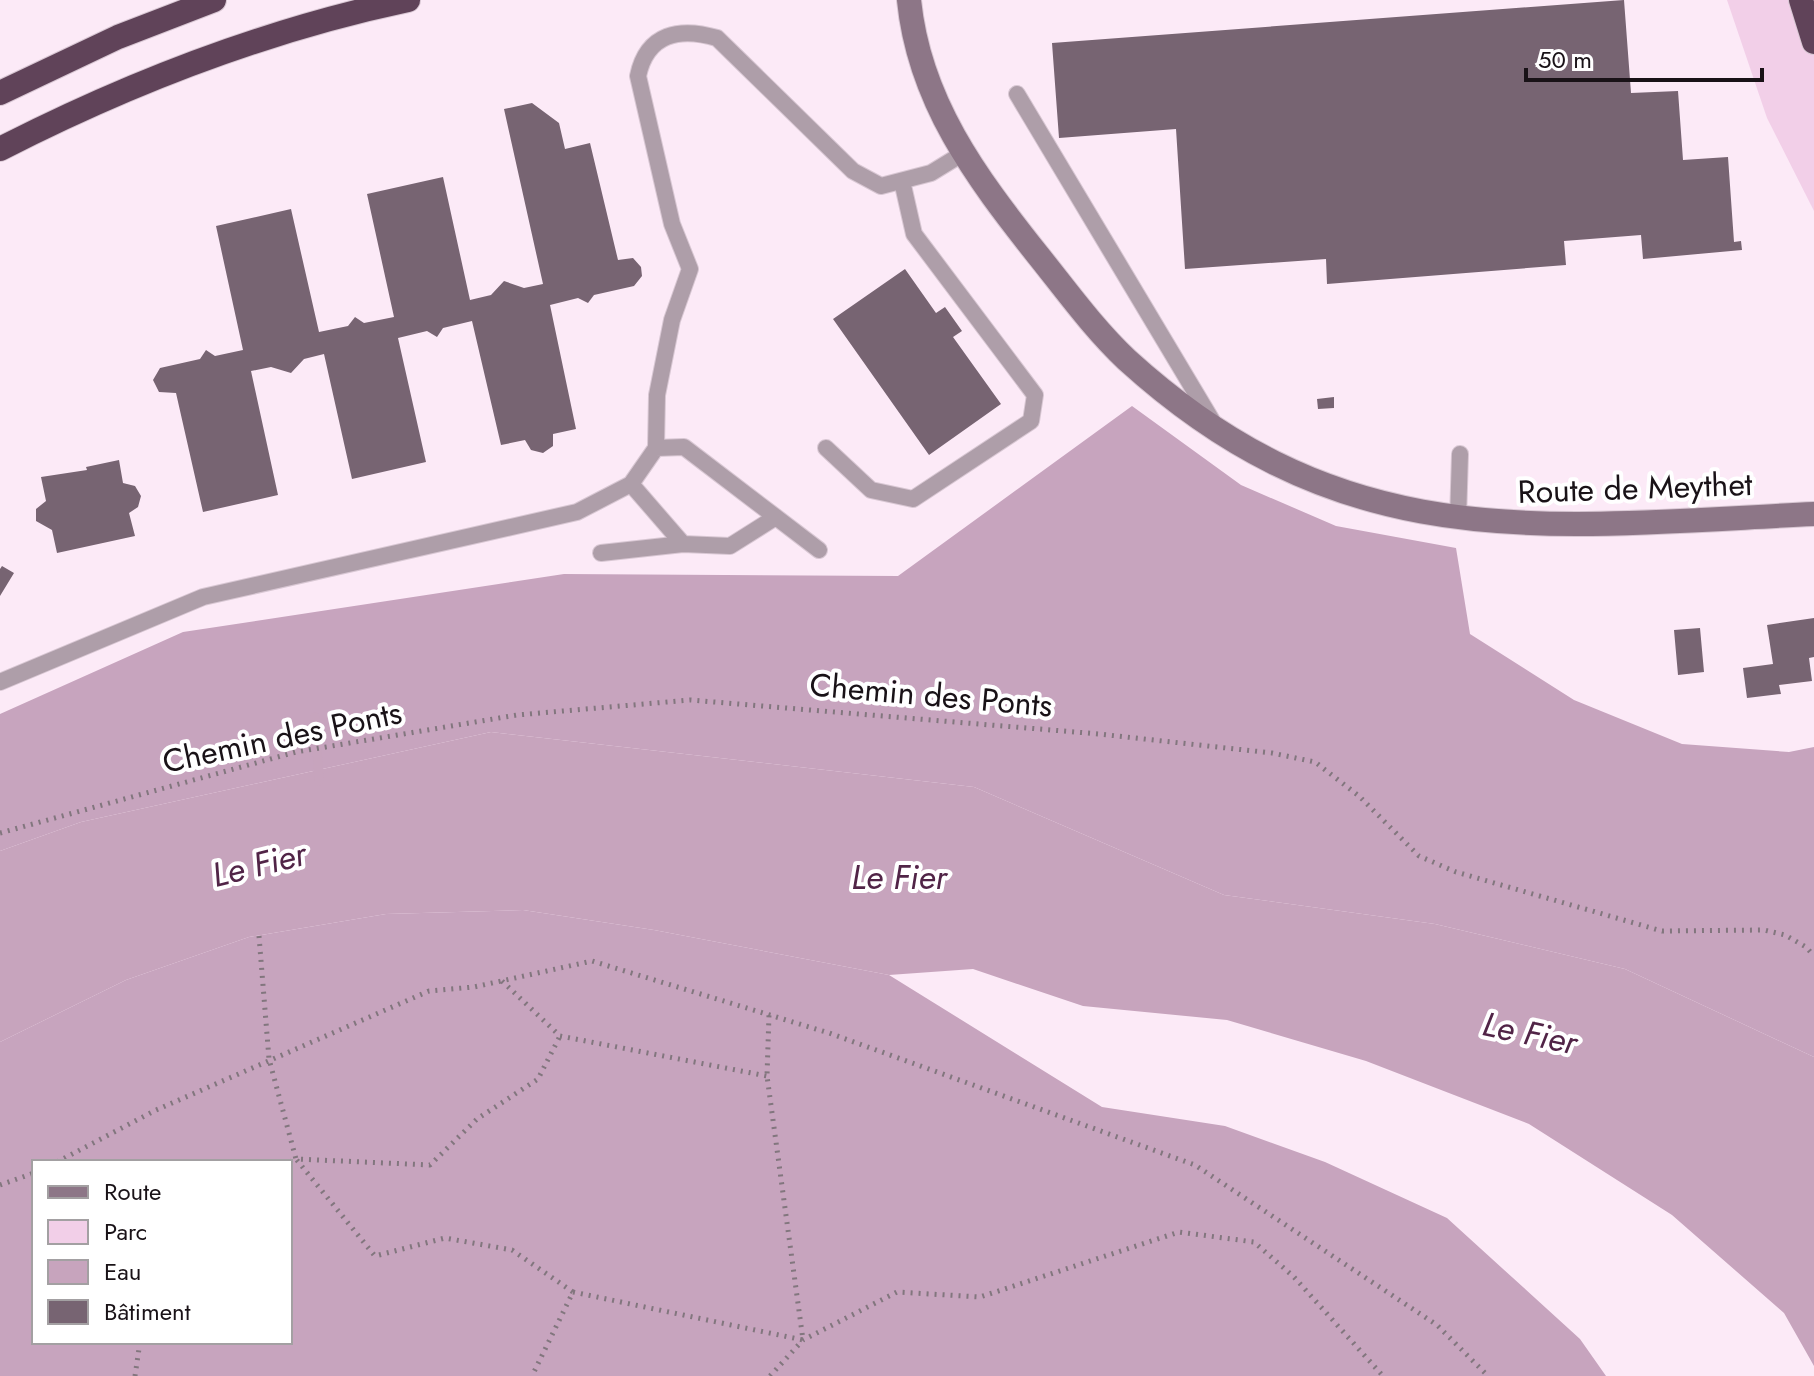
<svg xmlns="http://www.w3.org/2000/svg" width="1814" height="1376" font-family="Jost,sans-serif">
<rect width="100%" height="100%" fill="#fceaf7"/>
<!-- green -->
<path fill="#f2cfe8" d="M1727,0H1814V211L1767,118Z"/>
<!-- forest -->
<path fill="#c7a4be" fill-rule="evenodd" d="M1132,406L1241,485L1336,526L1456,548L1470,634L1574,700L1682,744L1789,752L1814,747V1057L1625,969L1435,924L1224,895L974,787L491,732L81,822L0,851V714L183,632L564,574L898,576Z
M523,910L654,930L889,975L1102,1107L1225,1126L1325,1162L1447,1218L1580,1339L1606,1376H0V1042L126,980L249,937L386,914ZM34,1162H290V1342H34Z"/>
<!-- water -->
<path fill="#c7a4bd" d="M491,732L974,787L1224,895L1435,924L1625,969L1814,1057V1366L1784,1313L1672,1215L1529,1124L1366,1061L1227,1020L1083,1006L973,969L889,975L654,930L523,910L386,914L249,937L126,980L0,1042V851L81,822Z"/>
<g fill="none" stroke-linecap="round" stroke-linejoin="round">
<!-- stream -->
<path stroke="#c7a4bd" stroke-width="9" d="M315,717L319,781"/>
</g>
<!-- building -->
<path fill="#776472" d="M1624,0L1631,93L1678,91L1683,160L1728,157L1734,242L1741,241L1742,250L1643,259L1641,235L1564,241L1566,265L1327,284L1326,259L1185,269L1176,129L1059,138L1052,43Z
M532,103L559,123L565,149L590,143L618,260L633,258L641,267L642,276L634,286L594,295L588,303L578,298L550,305L576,429L553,434V446L543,453L531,450L525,440L501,445L472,321L443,328L437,337L427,331L398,338L426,462L352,479L324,354L304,359L291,373L271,367L251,371L278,495L203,512L176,393L159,392L153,380L160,368L200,359L206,350L215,356L243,350L216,226L291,209L319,332L348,326L355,317L364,323L394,317L367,194L443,177L470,300L491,295L504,281L524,288L543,284L504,109Z
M905,269L936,313L945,307L962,331L953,337L1001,404L929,455L833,319Z
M1334,397V408L1318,409L1317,399Z
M119,460L123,483L135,486L141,496L138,507L129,513L135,536L57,553L52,530L36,521V509L46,501L41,477L87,470L86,467Z
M2,566L14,573L0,596V569Z
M1814,618V657L1809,658L1812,681L1779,685L1781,694L1747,698L1743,668L1773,664L1767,625Z
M1700,628L1704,672L1678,675L1674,630Z"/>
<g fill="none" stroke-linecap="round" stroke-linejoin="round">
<!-- lane casing -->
<g stroke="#d8c7d3" stroke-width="18">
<path id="lane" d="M1017,94L1213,422
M656,448L684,447L819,550
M826,448L871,490L913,499L1031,421L1035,395L914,234L902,181
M631,484L683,544L730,546L776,517
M1458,520L1460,454
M601,553L683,544
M0,682L203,597L577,512L631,484L656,448L657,395L672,320L690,269L672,224L638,76C647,33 680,27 717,38L853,171L881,186L931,173L962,154"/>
</g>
<!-- secondary casing -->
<g stroke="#d8c7d3" stroke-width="26">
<path id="secondary" d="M909,0C919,101 976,177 1037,254C1066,290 1093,328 1127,360C1345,558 1543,527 1814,514"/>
</g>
<!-- highway casing -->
<g stroke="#d8c7d3" stroke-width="26">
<path id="highway" d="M1801,0L1814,42
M0,93L118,37L214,0
M0,149C129,83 266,30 408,0"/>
</g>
<!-- path -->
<path stroke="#82767e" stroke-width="5" stroke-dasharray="2 6" stroke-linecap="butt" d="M0,833L296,752L517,715L690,700L1099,734L1272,753L1315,762L1359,796L1419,856L1456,872L1662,931L1764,930L1785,935L1806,947L1814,956
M259,936L269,1059L296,1159L430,1165L477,1119L538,1079L560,1036
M502,981L560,1036L767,1076
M57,1162L156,1110L429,991L474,987L592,961L829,1033L1195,1165L1437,1325L1488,1376
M290,1162L296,1159L375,1256L445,1238L512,1250L573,1292L532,1376
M0,1185L34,1173
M573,1292L803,1340L767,1076L769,1015
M135,1376L140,1342
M770,1376L803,1340L897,1292L980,1297L1179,1232L1254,1242L1294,1277L1383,1376"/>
<!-- lane -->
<use href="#lane" stroke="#ae9ea9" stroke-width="16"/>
<!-- secondary -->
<use href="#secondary" stroke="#8d7687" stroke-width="24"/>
<!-- highway -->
<use href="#highway" stroke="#604359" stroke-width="24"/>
</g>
<g text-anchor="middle" stroke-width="8" stroke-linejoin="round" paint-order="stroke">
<!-- street labels -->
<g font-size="32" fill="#191217" stroke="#fff">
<text transform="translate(1635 488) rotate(-2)" y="11">Route de Meythet</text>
<text transform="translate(931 695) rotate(5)" y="11">Chemin des Ponts</text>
<text transform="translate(282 737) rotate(-12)" y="11">Chemin des Ponts</text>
</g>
<!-- water labels -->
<g font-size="34" font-style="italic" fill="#512447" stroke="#fff">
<text transform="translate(259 864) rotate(-14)" y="12">Le Fier</text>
<text x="899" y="889">Le Fier</text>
<text transform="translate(1530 1033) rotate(12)" y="12">Le Fier</text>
</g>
</g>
<!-- legend -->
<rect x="32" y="1160" width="260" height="184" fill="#ffffff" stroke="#a3a0a2" stroke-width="2"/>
<rect x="48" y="1186" width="40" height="12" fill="#8d7687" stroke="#a3a0a2" stroke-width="2"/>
<text x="104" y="1200" font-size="24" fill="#191217">Route</text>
<rect x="48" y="1220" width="40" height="24" fill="#f2cfe8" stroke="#a3a0a2" stroke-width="2"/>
<text x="104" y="1240" font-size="24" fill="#191217">Parc</text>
<rect x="48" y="1260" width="40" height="24" fill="#c7a4bd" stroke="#a3a0a2" stroke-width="2"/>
<text x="104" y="1280" font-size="24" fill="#191217">Eau</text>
<rect x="48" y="1300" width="40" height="24" fill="#776472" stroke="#a3a0a2" stroke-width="2"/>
<text x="104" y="1320" font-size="24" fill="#191217">Bâtiment</text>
<!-- scale -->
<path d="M1526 68v12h236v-12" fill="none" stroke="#191217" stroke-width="4"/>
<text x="1538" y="68" font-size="24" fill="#191217" stroke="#ffffff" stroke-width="6" paint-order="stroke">50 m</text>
</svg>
